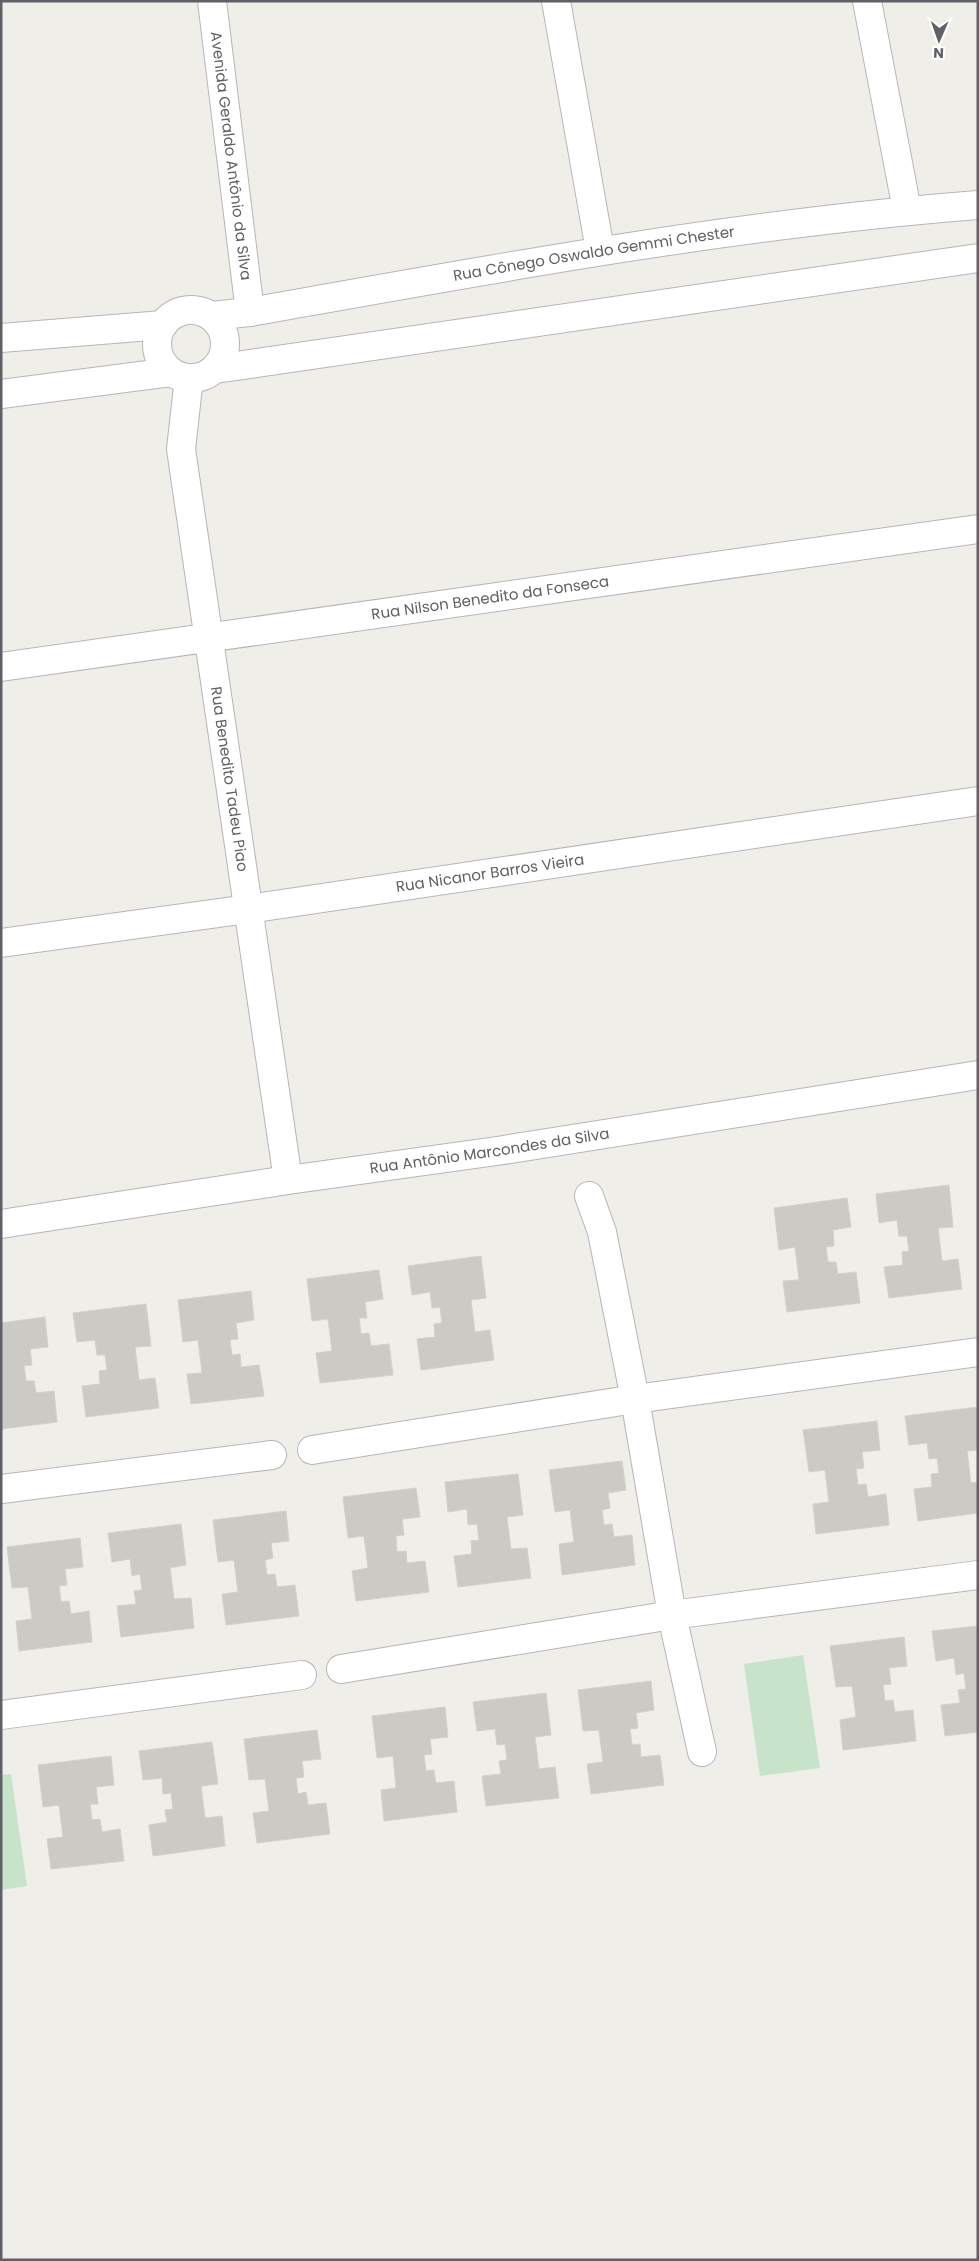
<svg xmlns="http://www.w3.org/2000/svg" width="979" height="2261" font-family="Poppins,sans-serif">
<rect width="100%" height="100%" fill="#efeee8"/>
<!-- green -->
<path fill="#c7e4ca" d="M803,1655L820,1768L760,1776L744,1664Z
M11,1774L27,1886L1,1890V1775Z"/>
<!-- building -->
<path fill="#cbcac4" stroke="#d4d1c6" d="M949,1185L953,1227L938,1228L942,1261L958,1259L962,1289L889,1298L884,1267L903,1265L902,1252L909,1251L907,1236H899L897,1220L879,1223L876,1194Z
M847,1198L851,1227L833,1230L834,1246L826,1247L828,1262H836L838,1274L856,1272L860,1303L787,1312L783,1281L799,1280L795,1247L779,1250L774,1208Z
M481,1256L486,1298L471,1300L475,1332L490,1330L494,1360L421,1370L417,1339L435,1337L434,1324L442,1323L440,1307L432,1308L430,1292L412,1295L408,1266Z
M379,1270L383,1299L365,1302L367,1318H359L361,1334L369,1333L371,1346L389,1344L393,1375L320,1383L316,1353L332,1351L328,1319L312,1321L307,1279Z
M251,1291L254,1320L236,1323L238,1339L230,1340L232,1355L240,1354L241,1367L259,1365L264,1396L191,1404L187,1374L202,1373L198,1340L183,1342L178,1300Z
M146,1304L151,1346L135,1347L139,1380L155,1378L159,1408L86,1417L82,1386L100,1384L99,1371L107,1370L105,1355H97L95,1340L77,1342L73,1313Z
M45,1317L48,1347L30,1349L32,1365L24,1366L26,1381H34L36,1393L54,1391L57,1422L1,1429V1323Z
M978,1407V1450L967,1451L971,1483L978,1482V1513L918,1521L914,1489L932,1487L931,1474L939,1473L937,1458L929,1459L927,1443L909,1445L905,1416Z
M877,1421L880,1450L862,1452L864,1468L856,1469L858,1485L866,1484L868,1497L886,1494L889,1525L816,1534L813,1504L829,1502L825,1470L809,1472L803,1430Z
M622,1461L626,1490L608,1493L610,1508L602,1510L604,1525L612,1524L614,1537L632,1535L635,1565L562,1575L559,1544L574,1542L570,1510L555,1512L549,1470Z
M518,1474L523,1515L507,1517L511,1549L527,1548L531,1578L458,1587L454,1556L472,1554L471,1541L479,1540L477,1524L468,1525L467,1509L448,1512L445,1482Z
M416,1488L420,1517L402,1519L404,1535L396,1536L397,1552L406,1551L407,1563L425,1561L429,1592L356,1601L352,1571L368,1568L364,1536L348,1538L343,1497Z
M286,1511L289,1541L271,1543L273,1558L265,1560L267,1575L275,1574L277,1587L295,1585L299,1616L226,1625L222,1594L238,1592L234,1560L218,1562L213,1520Z
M181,1524L186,1565L170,1568L174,1599L191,1598L194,1628L121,1637L117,1606L136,1604L134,1591L142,1590L140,1574L132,1576L130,1559L112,1562L108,1533Z
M80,1538L83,1567L65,1569L67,1585L59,1586L61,1602L69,1601L71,1614L89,1611L92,1642L19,1651L16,1621L32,1619L28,1587L12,1588L7,1547Z
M978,1626V1732L945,1736L941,1705L960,1703L958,1690L966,1689L964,1673L956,1675L954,1658L936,1661L932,1631Z
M904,1637L907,1666L889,1668L891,1684L883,1685L885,1701L893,1700L895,1712L913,1710L916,1741L843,1750L840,1720L856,1717L852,1686L836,1687L830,1646Z
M651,1681L654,1710L636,1713L638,1728L630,1729L632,1745L640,1744L641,1757L660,1755L664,1785L591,1794L587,1764L603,1762L599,1730L583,1731L578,1690Z
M546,1693L551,1735L535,1737L539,1769L555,1767L559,1798L486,1806L482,1776L501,1774L499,1761L507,1760L505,1744L497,1745L495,1729L477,1731L473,1702Z
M445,1707L448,1737L430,1739L432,1754L424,1755L426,1771L434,1770L436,1783L454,1781L457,1812L384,1821L381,1790L396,1788L393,1756L377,1758L372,1716Z
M317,1730L321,1759L302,1761L304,1777L296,1778L298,1794L306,1792L308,1805L326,1803L330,1834L257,1843L253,1813L269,1811L265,1779L249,1780L244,1739Z
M212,1742L218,1784L201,1786L205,1818L222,1816L225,1846L153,1856L149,1825L167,1822L165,1810L173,1809L171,1793L163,1794L162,1778L143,1780L139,1751Z
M111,1756L114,1785L96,1787L98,1804H90L92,1820L100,1819L102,1832L120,1829L124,1861L51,1869L47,1839L63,1837L59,1805L43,1807L38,1765Z"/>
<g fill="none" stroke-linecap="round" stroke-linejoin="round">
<!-- minor casing -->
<g stroke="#b5b6bb" stroke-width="30">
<g id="minor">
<path id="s1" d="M212,1L250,312"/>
<path d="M556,1L600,250"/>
<path d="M867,1L907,210"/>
<circle cx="191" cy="344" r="34"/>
<path id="s2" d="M211,316L250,312C492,269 733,224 978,205"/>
<path d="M1,338L163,325"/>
<path d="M215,369L978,258"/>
<path id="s3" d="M189,378L181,449L288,1180"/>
<path d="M1,394L171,372"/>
<path id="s4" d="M1,667L978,529"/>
<path id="s5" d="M1,943L248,909L978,801"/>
<path d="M589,1196L602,1232L635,1399L672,1615L702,1752"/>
<path id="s6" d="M1,1224L288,1180L497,1151L978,1075"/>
<path d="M312,1450L635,1399L978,1352"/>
<path d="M1,1489L272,1455"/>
<path d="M341,1669L672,1615L978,1575"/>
<path d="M1,1715L302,1675"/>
</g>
</g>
<!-- minor -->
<use href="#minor" stroke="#fff" stroke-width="28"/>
</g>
<g text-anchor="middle" stroke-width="4" stroke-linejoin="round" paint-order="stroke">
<!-- street labels -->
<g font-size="15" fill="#5f6166" stroke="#fff">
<text dy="5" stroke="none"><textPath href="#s1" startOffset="156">Avenida Geraldo Antônio da Silva</textPath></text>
<text dy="5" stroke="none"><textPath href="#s2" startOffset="388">Rua Cônego Oswaldo Gemmi Chester</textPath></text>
<text dy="5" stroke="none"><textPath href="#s4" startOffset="494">Rua Nilson Benedito da Fonseca</textPath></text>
<text dy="5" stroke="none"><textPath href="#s3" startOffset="405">Rua Benedito Tadeu Piao</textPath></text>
<text dy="5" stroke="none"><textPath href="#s5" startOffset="494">Rua Nicanor Barros Vieira</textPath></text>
<text dy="5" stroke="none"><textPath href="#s6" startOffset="494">Rua Antônio Marcondes da Silva</textPath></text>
</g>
</g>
<!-- border -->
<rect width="979" height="2261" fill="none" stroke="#5f6166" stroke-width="5"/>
<!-- north arrow -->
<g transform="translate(939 40) rotate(182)" stroke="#ffffff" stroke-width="4" paint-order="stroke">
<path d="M0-4L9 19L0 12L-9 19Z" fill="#5f6166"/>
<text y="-8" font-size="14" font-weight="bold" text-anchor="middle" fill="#5f6166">N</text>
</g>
</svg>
